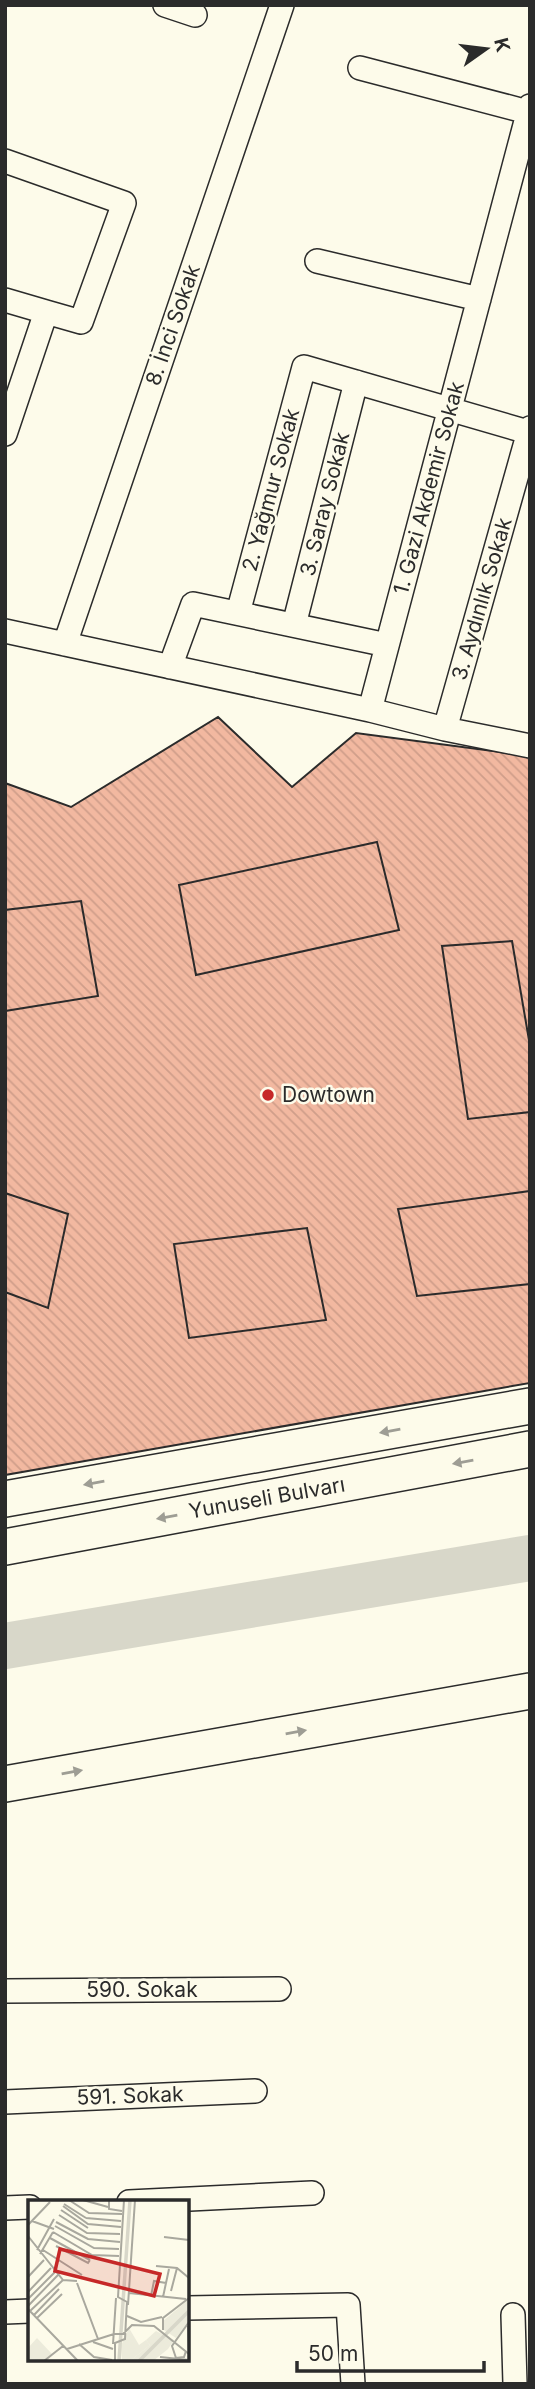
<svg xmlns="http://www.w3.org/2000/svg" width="535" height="2389" font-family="Inter,sans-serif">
<defs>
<pattern id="building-back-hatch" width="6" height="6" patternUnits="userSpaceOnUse" patternTransform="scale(1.75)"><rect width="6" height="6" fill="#f2b8a0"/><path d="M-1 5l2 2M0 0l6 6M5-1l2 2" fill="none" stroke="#d09e8a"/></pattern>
</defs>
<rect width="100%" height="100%" fill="#fdfbea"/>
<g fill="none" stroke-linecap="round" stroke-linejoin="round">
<!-- river -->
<path stroke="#d8d7c9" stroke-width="46" d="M5,1646L530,1558"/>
</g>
<!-- building -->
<path fill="url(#building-back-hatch)" stroke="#2b2b2b" stroke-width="2" d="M218,717L292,787L356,733L530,756V1383L5,1475V783L71,807Z
M377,842L399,930L196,975L179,885Z
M81,901L98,996L5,1011V910Z
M512,941L530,1046V1112L468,1119L442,946Z
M530,1191V1284L417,1296L398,1209Z
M5,1193L68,1214L48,1308L5,1292Z
M307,1228L326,1320L189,1338L174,1244Z"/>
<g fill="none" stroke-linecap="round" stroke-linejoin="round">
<!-- street casing -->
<g stroke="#2b2b2b" stroke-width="26">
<path id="street" d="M165,5L195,15
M360,68L528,112
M530,106L370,710L445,729L530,746
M5,161L124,203L81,322L46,312
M317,261L479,299
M5,300L46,312L5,434
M238,613L304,367L528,432
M294,625L356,382
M5,631L370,710
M65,644L282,5
M170,667L193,604L387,645
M445,729L530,428
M5,1991L279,1989
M5,2102L255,2091
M129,2202L312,2193
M5,2208L30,2207
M187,2308L348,2305L353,2384
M5,2312L30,2311
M513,2315L515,2384"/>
</g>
<!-- primary casing -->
<g stroke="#2b2b2b" stroke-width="38">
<path id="primary" d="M5,1499L530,1406
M5,1547L530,1449
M5,1784L530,1691"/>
</g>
<!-- street -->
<use href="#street" stroke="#fdfbea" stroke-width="23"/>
<!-- primary -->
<use href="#primary" stroke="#fdfbea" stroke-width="35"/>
</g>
<!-- one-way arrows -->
<defs><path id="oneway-solid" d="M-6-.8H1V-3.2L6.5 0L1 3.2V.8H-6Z" transform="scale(1.75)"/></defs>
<g fill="#9e9d94">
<use href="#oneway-solid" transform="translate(390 1431) rotate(170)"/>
<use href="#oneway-solid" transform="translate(463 1462) rotate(170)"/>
<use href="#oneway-solid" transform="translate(94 1483) rotate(170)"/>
<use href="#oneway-solid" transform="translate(167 1517) rotate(170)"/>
<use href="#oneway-solid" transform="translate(296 1732) rotate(-10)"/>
<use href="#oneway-solid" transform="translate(72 1772) rotate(-10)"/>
</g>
<!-- markers -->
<circle fill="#c62828" stroke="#fdfbea" stroke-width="2.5" cx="268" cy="1095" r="7"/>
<g text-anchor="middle" stroke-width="5" stroke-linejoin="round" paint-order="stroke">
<!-- street labels -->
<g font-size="21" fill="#2b2b2b" stroke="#fdfbea">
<text transform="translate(173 325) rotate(-71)" y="7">8. İnci Sokak</text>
<text transform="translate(429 488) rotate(-75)" y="7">1. Gazi Akdemir Sokak</text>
<text transform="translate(271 490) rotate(-75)" y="7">2. Yağmur Sokak</text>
<text transform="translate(325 504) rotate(-76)" y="7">3. Saray Sokak</text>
<text transform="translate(482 599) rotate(-74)" y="7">3. Aydınlık Sokak</text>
<text transform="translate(267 1498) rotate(-10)" y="7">Yunuseli Bulvarı</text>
<text x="142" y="1997">590. Sokak</text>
<text transform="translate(130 2096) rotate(-2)" y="7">591. Sokak</text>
</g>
<!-- poi labels -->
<g font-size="21" fill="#2b2b2b" stroke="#fdfbea" text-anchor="start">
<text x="282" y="1102">Dowtown</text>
</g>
</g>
<!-- overview -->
<g transform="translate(28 2200)">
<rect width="161" height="161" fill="#fdfbea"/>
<path d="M161,99V121L148,138L136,130L134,122ZM128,131L146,140L140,149L125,161H102L122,145L118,140Z" fill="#ecebdb"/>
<path d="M101,128L111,145L118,140L122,145L102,161H94L93,146Z" fill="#ecebdb"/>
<path d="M9,138L24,154L15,161L0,159V148Z" fill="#ecebdb"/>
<path fill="none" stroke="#d8d7c9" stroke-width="3.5" d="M91,161L102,0M111,161L161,111"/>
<path fill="none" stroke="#a9a89e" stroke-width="2" d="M41,0L61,13L94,14M55,0L80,7M81,0V9L94,11M36,4L58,18M35,6L60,24L93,27M33,10L60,28M31,15L59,33L92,34M58,18L93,21M4,21L26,29M28,22L60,39L92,42M0,25L22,2M27,26L66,48L91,49M25,32L64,55L91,56M0,36L35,80L49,81M136,37L161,40M22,38L62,60M28,46L60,63L62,60M9,50L26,19M15,50L54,75M12,54L25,32M128,66L149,68L161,78M0,77L16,60M49,83L70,139M143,91L149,68M0,92L23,68M101,93L158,99M123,96L126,81L138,83M135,97L141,69M0,99L27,72M100,105L107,0M0,106L30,75M0,109L50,161M2,111L35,80M6,115L31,89M99,116L113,122L134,117M9,118L34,94M160,126L161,150M135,130V118L161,98M86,134H95L104,125L126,126L161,154M65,142L85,149M51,144L66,157L84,160M85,144L88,98M39,149L86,134M158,151L156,157L148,158L144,146L161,122M132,157L161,160M16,161L35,146M87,161V143L97,139L98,119L99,102L90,97L96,0"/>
<path fill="#c62828" fill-opacity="0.15" stroke="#c62828" stroke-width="3.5" d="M32,49L132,74L126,96L27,71Z"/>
<rect width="161" height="161" fill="none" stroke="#2b2b2b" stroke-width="3.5"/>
</g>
<!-- border -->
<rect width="535" height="2389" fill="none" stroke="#2b2b2b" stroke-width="14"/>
<!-- north arrow -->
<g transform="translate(486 49) rotate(76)" stroke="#fdfbea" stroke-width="5" paint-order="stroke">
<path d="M0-5L12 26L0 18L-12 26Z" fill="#2b2b2b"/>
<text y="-10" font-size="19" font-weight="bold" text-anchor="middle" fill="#2b2b2b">K</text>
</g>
<!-- scale -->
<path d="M297 2361v10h187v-10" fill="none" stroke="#2b2b2b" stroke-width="3.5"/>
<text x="308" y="2361" font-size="21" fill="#2b2b2b" stroke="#fdfbea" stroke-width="5" paint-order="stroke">50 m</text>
</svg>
